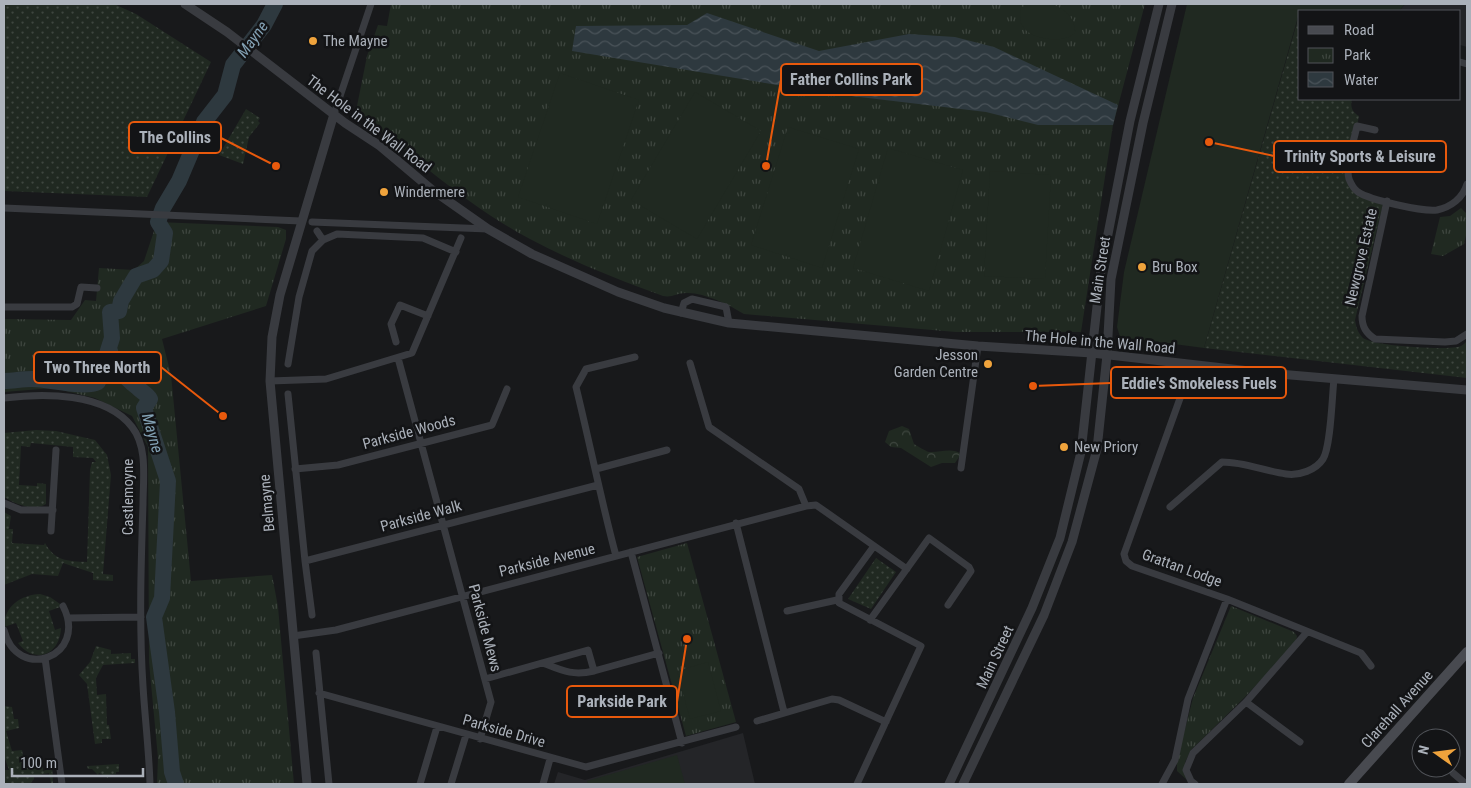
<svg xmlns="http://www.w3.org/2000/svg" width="1471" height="788" font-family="'Roboto Condensed',sans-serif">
<defs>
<pattern id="grass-dots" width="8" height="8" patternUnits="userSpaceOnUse" patternTransform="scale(1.25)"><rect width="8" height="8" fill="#202921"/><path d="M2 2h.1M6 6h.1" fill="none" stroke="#3e463f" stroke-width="1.8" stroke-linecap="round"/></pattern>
<pattern id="forest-crowns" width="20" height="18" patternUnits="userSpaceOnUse" patternTransform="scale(1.25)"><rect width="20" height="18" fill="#202921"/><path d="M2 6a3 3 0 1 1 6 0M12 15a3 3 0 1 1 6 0" fill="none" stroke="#3e463f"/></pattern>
<pattern id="park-tufts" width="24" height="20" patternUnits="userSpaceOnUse" patternTransform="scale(1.25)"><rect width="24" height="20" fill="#202921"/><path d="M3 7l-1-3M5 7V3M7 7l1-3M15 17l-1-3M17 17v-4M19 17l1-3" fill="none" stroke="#3e463f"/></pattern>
<pattern id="water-waves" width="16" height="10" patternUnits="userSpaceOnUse" patternTransform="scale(1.25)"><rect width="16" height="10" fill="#2e393f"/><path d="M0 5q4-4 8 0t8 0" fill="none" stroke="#4a5359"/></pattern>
</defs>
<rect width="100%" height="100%" fill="#18191b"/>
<!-- built -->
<path fill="#242528" d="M1405,4H1467V47L1460,45V11H1399Z
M743,733L755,784H554L558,772L585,780Z"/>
<!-- grass -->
<path fill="url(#grass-dots)" d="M4,4H114L136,14L211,62L147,197L4,191Z
M1300,12V99H1352C1350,106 1352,112 1359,116L1349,169L1359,195L1383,204L1355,320C1356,327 1358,333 1363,338C1373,346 1449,351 1461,346C1463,345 1465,343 1467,341V378L1204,348Z
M246,109L260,118L258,121L260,123L249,137L243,164L219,155Z
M36,430L56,431L95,440L107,455L111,475L103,574L113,575V581L93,580V573L63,563L58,576L32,574L4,585V512L11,516L9,529H13L12,543L44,545L45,543C55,561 67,561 87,562L90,470L92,462H96L93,458L73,457V447L31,443L30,447L21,446L19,485L37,486V483L46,484V504C34,512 15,504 4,497V433Z
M876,558L896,572L871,609L848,599Z
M40,594L50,597L63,606L49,611L55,630L61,628C60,655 35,665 18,643L23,641L16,623L4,627C4,606 21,595 40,594Z
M96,646L111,650V654L131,653V659H135V663L103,665L96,678L97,695L106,694L107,725H109L111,739H102V743L95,744L87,684L79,675L90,662Z
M4,706L12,707L14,719H18L19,728L6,731L12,751L22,750L25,768L43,766V771L46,770V764L52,763L53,784H47L51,783L49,773L34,776V779L30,784H4V770H9L4,756Z
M119,764V772H116V774L108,775V778L99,773L98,775L92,769H88L87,766Z"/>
<!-- forest -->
<path fill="url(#forest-crowns)" d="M902,426L909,429L914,444C918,446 925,451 929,452C939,453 952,447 961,454L955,463H942L931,467L901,448L891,447L885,442L889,431Z"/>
<!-- park -->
<path fill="url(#park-tufts)" d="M391,4H1145L1113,125L1081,332H956L744,314C730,305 703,292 686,293C677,293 672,298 663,296C617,279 573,262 530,239C467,206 412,155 356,111L367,56L378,25L387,26Z
M1461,208L1467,214V231L1464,244L1443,256L1431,254L1440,217L1450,216Z
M157,222L278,227L286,230V239L266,306L162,339L171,375L191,581L272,575L278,607L294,784H157L158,758L149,662L148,447L132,416L95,398L53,388L4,392V319L71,320L85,300L96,301L99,268L134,270L144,261Z
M687,543L736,722L686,736L637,557Z
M1231,606L1294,632L1297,636L1296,642L1246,696L1191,750L1185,762V773L1191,780L1186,779L1177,771V760L1193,698Z"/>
<!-- pitch -->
<path fill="#202921" d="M1027,4C1034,4 1044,2 1051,4C1065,8 1076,19 1075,33C1065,43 1039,40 1028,32C1025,30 1022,25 1020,22L1021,8Z
M1187,4H1405L1399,11L1300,10L1204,348L1120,337L1117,327L1124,272Z
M560,73L639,100L597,224L518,197Z
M695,92L761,131L697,239L631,200Z
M788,127L859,149L822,268L751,245Z
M888,148L963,170L929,291L853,268Z
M990,171L1051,175L1045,279L984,276Z
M708,662L721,711L690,719L677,671Z
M677,755L685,784H588L587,781Z"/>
<!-- water -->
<path fill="url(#water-waves)" d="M707,13L819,51L909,34L955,37L994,47L1118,105L1113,125H1038L986,112L826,93L572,51L576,26L687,25Z"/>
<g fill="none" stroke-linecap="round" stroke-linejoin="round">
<!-- river -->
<path stroke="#2e393f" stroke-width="16" d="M109,348C113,364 125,378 138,388C142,392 147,394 150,399L144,408L168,481L162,598L154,617L167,712L172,772L176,784
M4,381C13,381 22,379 32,379C50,379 84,389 98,382L112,338L110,312L119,311L121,301L136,276L153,270L161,261L165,233L158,222L163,208L179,181L204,122L225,95L233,65L264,25L275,4"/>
<!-- minor -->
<path stroke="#393b40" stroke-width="7" d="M1460,62L1467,64
M334,114L371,4
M1375,130L1357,126C1354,141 1345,165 1349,179C1351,184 1354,189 1358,192C1370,200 1423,212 1437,210C1451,207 1463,198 1467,184
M1387,201L1362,316C1362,327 1366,333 1375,339L1445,342L1456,341L1467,334
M4,208L301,221
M312,222L488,229
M317,231L323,240
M4,307H72L77,304L81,287L97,288
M681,313L684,303L692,299L726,307L729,323
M396,342L391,324L400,305L428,316
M398,358L491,702L480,739
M690,363L709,427L799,489L806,506
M288,364L299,297L312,251L323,240L337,234L423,238L456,252
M1192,365L1124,554L1126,561L1132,566L1227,599L1361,653L1371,666
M270,381L326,379L412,353L461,238
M288,394L305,561
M4,398C43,393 105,392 132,427C148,447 143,480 143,504C141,564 139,625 143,686C145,719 149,751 150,784
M961,468L978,346
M295,469L338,465L492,425L507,389
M596,469L667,450
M4,503L21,510H53
M1170,507L1222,462C1244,462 1265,471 1286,474C1299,476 1316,470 1323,459C1331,446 1332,396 1334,379
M736,523L784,712
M51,531L56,450
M631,552L682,743
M616,556C601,500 590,444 576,387L586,369L635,357
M787,611L837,600
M312,615L305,561L598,485
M68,618L141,617
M870,620L929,538L969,567L971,571L948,605
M4,630C17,683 89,657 63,606
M293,636L336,630L806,506L816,505L907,569
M316,653L329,784
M45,658L62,784
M543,663C563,671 573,676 594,671
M485,679L588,650L594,671L659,653
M319,693L586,767L736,727
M1246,702L1300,742
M757,721L832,699L839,700L886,722
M1453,773L1466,784
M420,784L437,727
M451,784L466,735
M543,784L550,759
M857,784L921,646L839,603V594L874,546
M1162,784L1175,760L1188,699L1227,599
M1195,784L1191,781L1186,770L1193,753L1246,702L1307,632"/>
<!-- tertiary -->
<path stroke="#393b40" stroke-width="9" d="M185,4L227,32L345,123L380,146L431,189L488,229L532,254L618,292L664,308L729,323L978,346L1092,353L1267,373L1467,390
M307,784L270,381L272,337L280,295L334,114
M949,784L1032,608L1060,538L1081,452L1101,270L1130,121L1159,4
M963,784L1044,615L1072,542L1097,449L1107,355L1111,279L1143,123L1172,4"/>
<!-- secondary -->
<path stroke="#484a50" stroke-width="10" d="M1349,784L1467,652"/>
</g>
<!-- markers -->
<g fill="#efa33c" stroke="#131416" stroke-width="2">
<circle cx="313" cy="41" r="5"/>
<circle cx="384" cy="192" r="5"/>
<circle cx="1142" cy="267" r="5"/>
<circle cx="988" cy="364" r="5"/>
<circle cx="1064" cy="447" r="5"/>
</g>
<g text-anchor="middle" stroke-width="5" stroke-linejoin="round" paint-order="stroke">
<!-- poi labels -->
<g font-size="15" fill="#abb1ba" stroke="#131416" text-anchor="start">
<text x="323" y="46">The Mayne</text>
<text x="394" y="197">Windermere</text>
<text x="1152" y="272">Bru Box</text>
<text x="978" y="360" text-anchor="end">Jesson<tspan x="978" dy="17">Garden Centre</tspan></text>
<text x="1074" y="452">New Priory</text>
</g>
<!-- street labels -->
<g font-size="15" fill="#abb1ba" stroke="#131416">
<text transform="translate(369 124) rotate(37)" y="5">The Hole in the Wall Road</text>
<text transform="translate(1361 257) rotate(-77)" y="5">Newgrove Estate</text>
<text transform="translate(1100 270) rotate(-81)" y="5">Main Street</text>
<text transform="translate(1100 342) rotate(5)" y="5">The Hole in the Wall Road</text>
<text transform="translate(409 432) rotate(-15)" y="5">Parkside Woods</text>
<text transform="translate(128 497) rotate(-90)" y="5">Castlemoyne</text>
<text transform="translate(267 503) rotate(-95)" y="5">Belmayne</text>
<text transform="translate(421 516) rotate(-15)" y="5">Parkside Walk</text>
<text transform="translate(547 560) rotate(-14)" y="5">Parkside Avenue</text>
<text transform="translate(1182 568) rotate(20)" y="5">Grattan Lodge</text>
<text transform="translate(485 628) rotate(75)" y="5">Parkside Mews</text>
<text transform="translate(995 657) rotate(-65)" y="5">Main Street</text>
<text transform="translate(1397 709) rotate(-48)" y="5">Clarehall Avenue</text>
<text transform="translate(504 731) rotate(16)" y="5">Parkside Drive</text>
</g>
<!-- water labels -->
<g font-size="16" font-style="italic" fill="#83a1b4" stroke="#131416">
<text transform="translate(252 39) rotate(-54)" y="6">Mayne</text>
<text transform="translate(153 433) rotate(74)" y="6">Mayne</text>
</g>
</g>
<!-- callouts -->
<path fill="none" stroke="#e8590c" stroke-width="2" d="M766 166L781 80M276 166L221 138M1209 142L1274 156M223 416L161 367M1033 386L1111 383M687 639L677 702"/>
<g fill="#e8590c" stroke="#131416" stroke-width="2">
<circle cx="766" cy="166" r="5"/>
<circle cx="276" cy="166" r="5"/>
<circle cx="1209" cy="142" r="5"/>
<circle cx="223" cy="416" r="5"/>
<circle cx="1033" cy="386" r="5"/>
<circle cx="687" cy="639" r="5"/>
</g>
<g fill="#131416" stroke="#e8590c" stroke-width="2">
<rect x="781" y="64" width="141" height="31" rx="5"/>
<rect x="129" y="122" width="92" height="31" rx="5"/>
<rect x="1274" y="141" width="172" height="31" rx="5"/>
<rect x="34" y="352" width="127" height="31" rx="5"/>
<rect x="1111" y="367" width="175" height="31" rx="5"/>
<rect x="567" y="686" width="110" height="31" rx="5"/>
</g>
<g font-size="16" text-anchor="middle" font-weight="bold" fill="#abb1ba">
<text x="851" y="85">Father Collins Park</text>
<text x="175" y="143">The Collins</text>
<text x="1360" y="162">Trinity Sports &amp; Leisure</text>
<text x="97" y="373">Two Three North</text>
<text x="1199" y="389">Eddie's Smokeless Fuels</text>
<text x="622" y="707">Parkside Park</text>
</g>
<!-- border -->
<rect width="1471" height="788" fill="none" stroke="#abb1ba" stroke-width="10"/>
<!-- legend -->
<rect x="1298" y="10" width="162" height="90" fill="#131416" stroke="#505358"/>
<rect x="1308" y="26" width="25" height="8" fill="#484a50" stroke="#505358"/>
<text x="1344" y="35" font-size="15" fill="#abb1ba">Road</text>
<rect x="1308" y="48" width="25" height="15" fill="url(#park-tufts)" stroke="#505358"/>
<text x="1344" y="60" font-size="15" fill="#abb1ba">Park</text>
<rect x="1308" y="72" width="25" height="15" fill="url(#water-waves)" stroke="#505358"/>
<text x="1344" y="85" font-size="15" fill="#abb1ba">Water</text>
<!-- north arrow -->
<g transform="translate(1436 753) rotate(284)"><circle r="24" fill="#131416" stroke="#505358"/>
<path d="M0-4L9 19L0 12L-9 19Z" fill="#efa33c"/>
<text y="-8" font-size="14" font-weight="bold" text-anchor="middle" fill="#abb1ba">N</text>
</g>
<!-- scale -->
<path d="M12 768v8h131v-8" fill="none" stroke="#abb1ba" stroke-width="2.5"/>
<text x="20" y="768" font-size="15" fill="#abb1ba" stroke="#131416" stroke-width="4" paint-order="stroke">100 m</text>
</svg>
